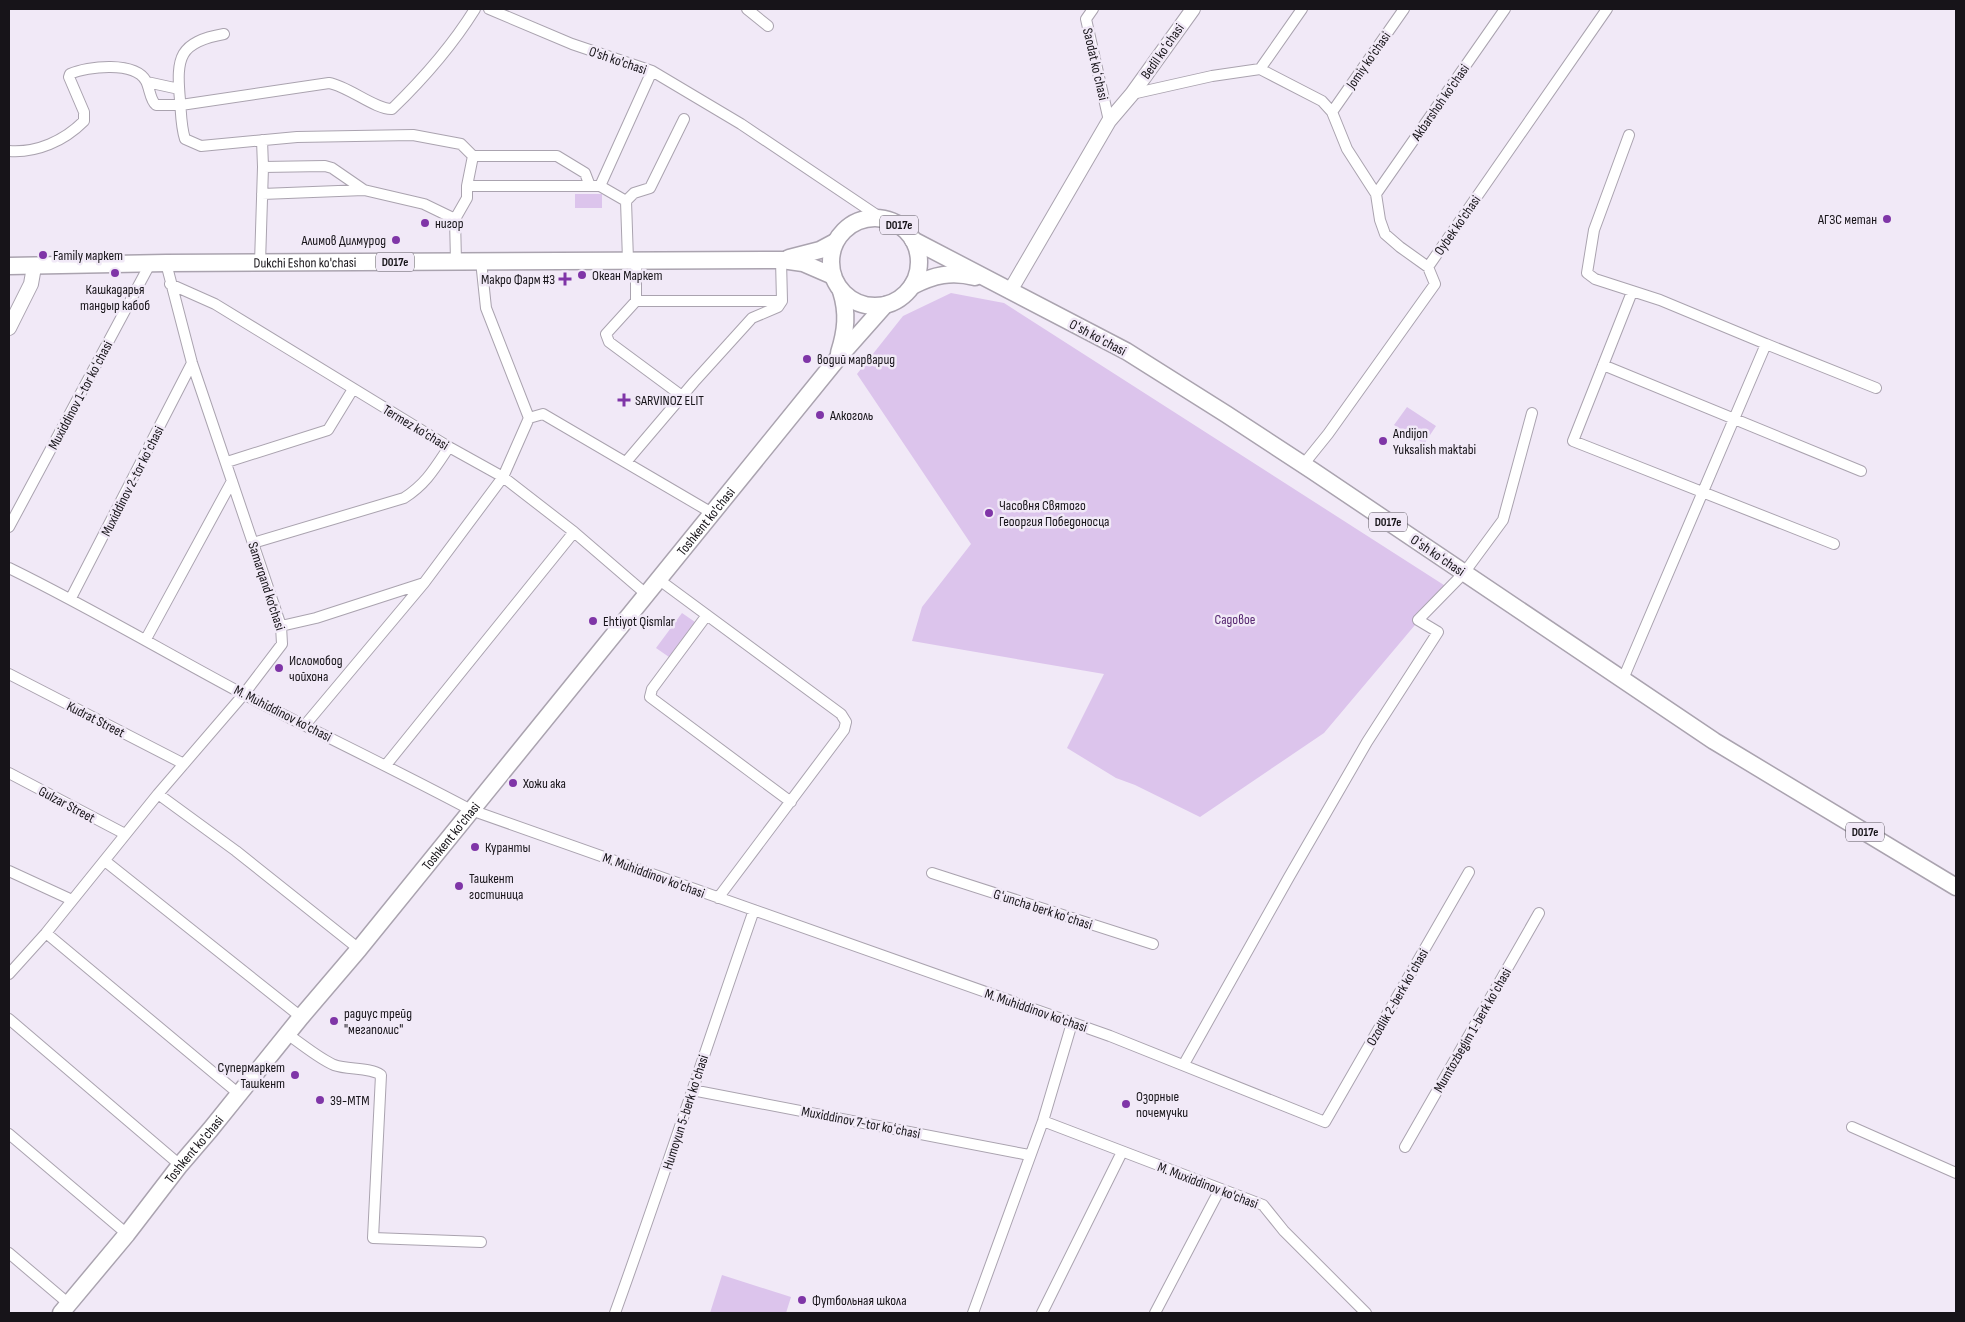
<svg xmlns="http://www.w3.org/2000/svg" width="1965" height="1322" font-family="'Sofia Sans Condensed',sans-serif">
<rect width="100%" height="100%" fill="#f1e9f7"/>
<!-- green -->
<path fill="#dcc4ec" d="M575,194H602V208H575Z
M951,293L1004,303L1447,587L1324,733L1200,817L1135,785L1116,778L1067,748L1104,674L912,641L922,607L971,544L857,374L903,316Z
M1407,407L1436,426L1424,444L1394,425Z
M682,613L695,622L669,657L656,648Z
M722,1275L791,1297L786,1313H710Z"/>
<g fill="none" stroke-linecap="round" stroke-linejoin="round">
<!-- street casing -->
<g stroke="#aaa3af" stroke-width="12">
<path id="street" d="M489,9L572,44L652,71L741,124L881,218
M747,9L768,26
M1093,9L1086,19L1109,121
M224,34C179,42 176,57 180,100C181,112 181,127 185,139L201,146L297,137L413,135L461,144L473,156L467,186V198L455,219L456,261
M1260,69L1302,9
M147,82L179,89
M1132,94L1212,76L1260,69L1322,101L1332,112L1347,149L1376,194L1380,220L1385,234L1400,247L1428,267
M1332,112L1404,9
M9,151C37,153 64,141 84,121V112L69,77L70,74C88,66 135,61 146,81C150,89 150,100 156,105H181L329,83C348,86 376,110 392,109C424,78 452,46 475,9
M473,156H557L585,173L590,186
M263,167L325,166L332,168L364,190
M467,186H600L626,201L628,260
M600,186L652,71
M262,194L364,190L424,204L455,219
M1376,194L1505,9
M626,201L634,193L650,188L684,119
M636,260V301L606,334L609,342L682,396
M481,261L486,308L529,418
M260,263L263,167L262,140
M170,284L215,304L449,447L503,477L574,532L646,594
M1632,292L1573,441L1834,544
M636,301H782
M1766,344L1876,388
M1603,365L1861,471
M227,462L328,430L353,389
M626,462L694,382L752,318L778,307L782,301L781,260
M1303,465L1328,434L1435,284L1428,267L1607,9
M9,527L150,264
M253,543L404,498C426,484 435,468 449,447
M9,568C89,607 166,653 245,695C320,734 396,770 471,810L1110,1036L1325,1122L1469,872
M658,579L841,714L846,722L844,730L718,898
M71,598L192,363
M707,615L652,689L650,697L791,802
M281,626L316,618L424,583
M146,639L232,481
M9,674L184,764
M1623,679L1766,344L1660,300L1595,279L1587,273L1594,230L1629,135
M305,725L424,583L503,477L529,418L543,414L712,513
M386,765L574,532
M9,773L125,834
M158,794L236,851L359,949
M105,861L301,1017
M9,871L72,900
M932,873L1153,944
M46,933L239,1094
M9,974L46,933L158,794L244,694L282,644L281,626L192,363L166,263
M9,1019L180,1165
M287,1034C302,1044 318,1058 334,1065C348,1070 370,1067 381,1075L373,1238L481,1242
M1184,1064L1289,877L1367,742L1438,632L1418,620L1464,573L1503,520L1532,413
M692,1090L1029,1155
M1043,1121L1263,1205L1284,1231L1366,1313
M1852,1127L1956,1173
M9,1134L127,1234
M1405,1147L1539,913
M9,1253L69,1304
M615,1313C663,1180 707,1045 754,910
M973,1313L1043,1121L1072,1023
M1042,1313L1122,1152
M1155,1313L1220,1189"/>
</g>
<!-- secondary casing -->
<g stroke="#aaa3af" stroke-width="16">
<path id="secondary" d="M1010,291L1109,121L1132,94L1193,9
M9,328L31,284L34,267"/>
</g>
<!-- primary casing -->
<g stroke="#aaa3af" stroke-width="19">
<g id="primary">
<circle cx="875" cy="262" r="44"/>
<path d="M913,240L1126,351L1226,414L1313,471L1714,741L1956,887"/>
<path d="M789,258L820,250L835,242"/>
<path id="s1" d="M9,266L166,263L782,260L803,263L833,276"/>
<path d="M912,286C934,275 951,271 975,277"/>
<path d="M839,353C846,331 848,313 841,291"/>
<path id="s2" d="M61,1313L127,1234L180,1165L210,1130L301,1017L359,949L838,358L885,305"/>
</g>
</g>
<!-- street -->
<use href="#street" stroke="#fff" stroke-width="10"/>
<!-- secondary -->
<use href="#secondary" stroke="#fff" stroke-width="14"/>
<!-- primary -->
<use href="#primary" stroke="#fff" stroke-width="16"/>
</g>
<!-- markers -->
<g fill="#7f35a7" stroke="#f1e9f7" stroke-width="2">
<circle cx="1887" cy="219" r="5"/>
<circle cx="425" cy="223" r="5"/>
<circle cx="396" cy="240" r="5"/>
<circle cx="43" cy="255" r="5"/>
<circle cx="115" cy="273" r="5"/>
<circle cx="582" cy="275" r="5"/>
<path d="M562.5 271.5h5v5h5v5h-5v5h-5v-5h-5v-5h5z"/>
<circle cx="807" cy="359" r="5"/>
<path d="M621.5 392.5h5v5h5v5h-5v5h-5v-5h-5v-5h5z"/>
<circle cx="820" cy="415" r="5"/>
<circle cx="1383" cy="441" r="5"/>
<circle cx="989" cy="513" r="5"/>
<circle cx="593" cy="621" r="5"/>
<circle cx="279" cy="668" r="5"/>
<circle cx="513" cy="783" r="5"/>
<circle cx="475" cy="847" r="5"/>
<circle cx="459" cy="886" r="5"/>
<circle cx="334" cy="1021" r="5"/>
<circle cx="295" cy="1075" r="5"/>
<circle cx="320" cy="1100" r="5"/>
<circle cx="1126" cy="1104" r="5"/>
<circle cx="802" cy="1300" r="5"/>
</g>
<g text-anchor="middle" stroke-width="5" stroke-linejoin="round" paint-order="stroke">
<!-- shield labels -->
<g fill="#f1e9f7" stroke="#58545c" stroke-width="1">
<rect x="880" y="215.5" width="38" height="19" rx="4"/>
<rect x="376" y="252.5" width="38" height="19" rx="4"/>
<rect x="1369" y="512.5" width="38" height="19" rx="4"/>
<rect x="1846" y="822.5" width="38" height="19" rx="4"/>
</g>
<g font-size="12" font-weight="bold" fill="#171419">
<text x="899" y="229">D017e</text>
<text x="395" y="266">D017e</text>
<text x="1388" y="526">D017e</text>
<text x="1865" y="836">D017e</text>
</g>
<!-- street labels -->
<g font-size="14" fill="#171419" stroke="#f1e9f7">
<text transform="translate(1162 51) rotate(-55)" y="5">Bedil koʻchasi</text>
<text transform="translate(618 60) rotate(19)" y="5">O'sh ko'chasi</text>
<text transform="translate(1368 60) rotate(-55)" y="5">Jomiy ko'chasi</text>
<text transform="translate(1096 64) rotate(77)" y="5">Saodat koʻchasi</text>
<text transform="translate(1440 102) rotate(-55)" y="5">Akbarshoh ko'chasi</text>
<text transform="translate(1457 225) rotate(-55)" y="5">Oybek ko'chasi</text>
<text dy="5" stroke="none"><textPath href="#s1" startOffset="296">Dukchi Eshon ko'chasi</textPath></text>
<text transform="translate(1098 337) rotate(28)" y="5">Oʻsh koʻchasi</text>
<text transform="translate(80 395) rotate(-62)" y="5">Muxiddinov 1-tor koʻchasi</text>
<text transform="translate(416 427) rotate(31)" y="5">Termez ko'chasi</text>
<text transform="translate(132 481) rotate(-63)" y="5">Muxiddinov 2-tor koʻchasi</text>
<text dy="5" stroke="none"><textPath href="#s2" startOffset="1021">Toshkent ko'chasi</textPath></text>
<text transform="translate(1438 555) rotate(34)" y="5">Oʻsh koʻchasi</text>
<text transform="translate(267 586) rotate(72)" y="5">Samarqand ko‘chasi</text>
<text transform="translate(283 713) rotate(27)" y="5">M. Muhiddinov ko'chasi</text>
<text transform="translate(96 719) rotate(27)" y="5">Kudrat Street</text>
<text transform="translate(67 804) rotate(28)" y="5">Gulzar Street</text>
<text dy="5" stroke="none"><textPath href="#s2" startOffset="616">Toshkent ko'chasi</textPath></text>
<text transform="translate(654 875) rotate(20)" y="5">M. Muhiddinov ko'chasi</text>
<text transform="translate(1043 909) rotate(18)" y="5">Gʻuncha berk koʻchasi</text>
<text transform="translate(1397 997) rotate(-60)" y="5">Ozodlik 2-berk koʻchasi</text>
<text transform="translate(1036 1010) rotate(19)" y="5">M. Muhiddinov ko'chasi</text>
<text transform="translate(1472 1030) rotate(-60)" y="5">Mumtozbegim 1-berk koʻchasi</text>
<text transform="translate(685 1112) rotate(-72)" y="5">Humoyun 5-berk koʻchasi</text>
<text transform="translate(861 1122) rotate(11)" y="5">Muxiddinov 7-tor koʻchasi</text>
<text dy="5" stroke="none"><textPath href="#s2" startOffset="211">Toshkent ko'chasi</textPath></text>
<text transform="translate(1208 1185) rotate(21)" y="5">M. Muxiddinov ko'chasi</text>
</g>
<!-- poi labels -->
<g font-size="14" fill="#171419" stroke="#f1e9f7" text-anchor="start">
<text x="1877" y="224" text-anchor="end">АГЗС метан</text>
<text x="435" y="228">нигор</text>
<text x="386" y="245" text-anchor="end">Алимов Дилмурод</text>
<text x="53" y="260">Family маркет</text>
<text x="592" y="280">Океан Маркет</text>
<text x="555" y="284" text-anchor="end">Макро Фарм #3</text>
<text x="115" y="294" text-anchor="middle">Кашкадарья<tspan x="115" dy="16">тандыр кабоб</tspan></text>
<text x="817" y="364">водий марварид</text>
<text x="635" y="405">SARVINOZ ELIT</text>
<text x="830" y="420">Алкоголь</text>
<text x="1393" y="438">Andijon<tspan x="1393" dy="16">Yuksalish maktabi</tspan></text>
<text x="999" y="510">Часовня Святого<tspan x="999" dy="16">Геооргия Победоносца</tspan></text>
<text x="603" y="626">Ehtiyot Qismlar</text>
<text x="289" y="665">Исломобод<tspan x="289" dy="16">чойхона</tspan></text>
<text x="523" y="788">Хожи ака</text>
<text x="485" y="852">Куранты</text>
<text x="469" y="883">Ташкент<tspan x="469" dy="16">гостиница</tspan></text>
<text x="344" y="1018">радиус трейд<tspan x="344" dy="16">"мегаполис"</tspan></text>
<text x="285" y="1072" text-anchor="end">Супермаркет<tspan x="285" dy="16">Ташкент</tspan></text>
<text x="1136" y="1101">Озорные<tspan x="1136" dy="16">почемучки</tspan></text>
<text x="330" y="1105">39-MTM</text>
<text x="812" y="1305">Футбольная школа</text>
</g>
<!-- park labels -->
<g font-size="14" fill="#572871" stroke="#f1e9f7">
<text x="1235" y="624">Садовое</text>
</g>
</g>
<!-- border -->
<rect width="1965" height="1322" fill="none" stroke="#171419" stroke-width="20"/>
</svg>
